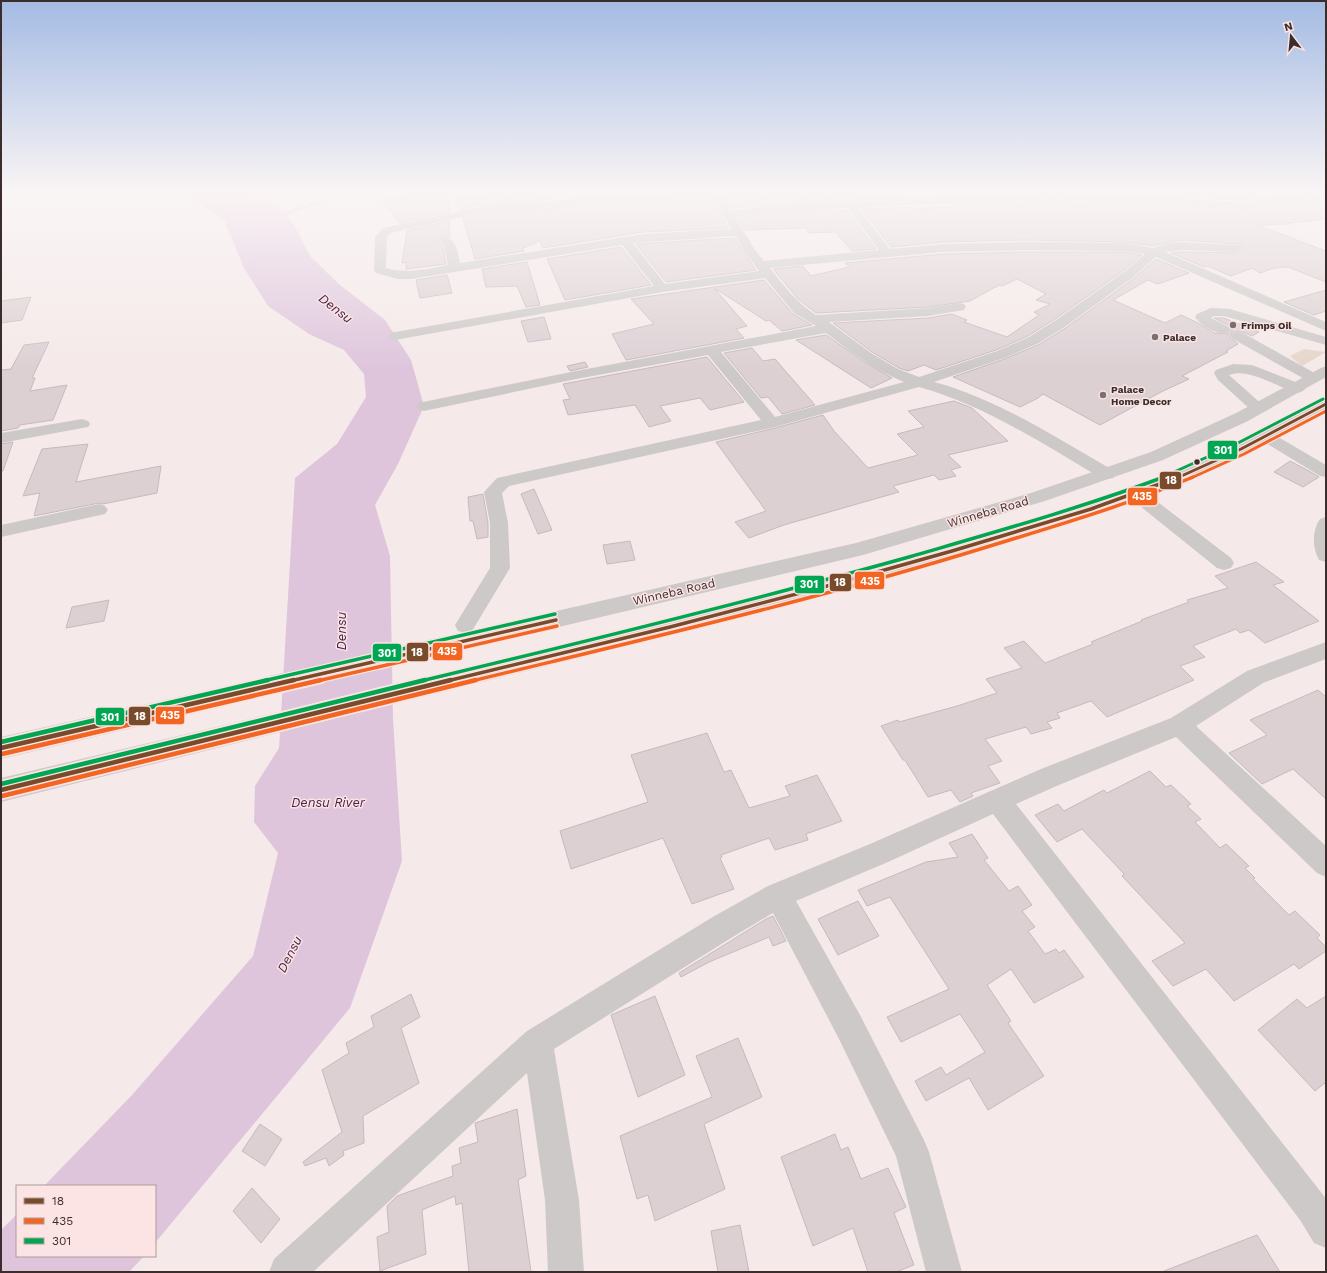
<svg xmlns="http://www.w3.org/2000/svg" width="1327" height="1273" font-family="'Work Sans',sans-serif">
<rect width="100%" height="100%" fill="#f5e9e9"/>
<!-- green -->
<path fill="#e5d6c9" d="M1304,349L1326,352L1302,366L1290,356Z"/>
<!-- water -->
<path fill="#dec5dc" d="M179,192H248L284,212L295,227L310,256L340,285L385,320L411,360L424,406L398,464L375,505L390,556L393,719L402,861L350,1008L155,1243V1186H44L132,1095L253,956L278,853L254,822L255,786L279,748L295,478L337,444L366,397L364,374L344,350L309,334L268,306L244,268L224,220L202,205Z
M17,1214V1256H144L129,1272H1V1230Z"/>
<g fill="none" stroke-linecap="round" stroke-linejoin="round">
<!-- stream -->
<path stroke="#dec5dc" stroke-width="3" d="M411,192L424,194
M444,200C499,212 555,201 610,194
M279,216L309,205L367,192"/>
</g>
<!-- building -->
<path fill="#dcd0d3" stroke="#c6babd" d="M422,192H449V212L400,223L381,200Z
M455,192H470V204L473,207L460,210Z
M483,192H552V199L482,206Z
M582,192H631L584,196Z
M701,192H713L721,215L728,228L643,232L543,248L540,241L523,248L524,251L475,259L463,218L475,215L689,196L703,194Z
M726,192H796L799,196L834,194L833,192H901L906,198L783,204L733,208Z
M941,192H980L945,196Z
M1115,192H1254L1261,198L1289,195L1292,197L1315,192L1326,197V219L1288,223L1290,224L1257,225L1326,251V282L1288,267L1274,268L1260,273L1252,268L1231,276L1208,266L1204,267L1171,253L1184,252L1235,253L1239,252L1242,249L1239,244L1184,240L1168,242L1153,246L1126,242L1025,240L943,242L891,247L861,209L913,207L915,209L956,206L953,204L1000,199H1022L1247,208L1249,206L1248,202L1243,200L1116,194Z
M847,210L876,249L852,251L835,232L809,233L806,228L745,230L737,218L783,212Z
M449,221L450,238H442L438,241L443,247L446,264L406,269V262L402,263L407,231Z
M734,238L756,270L666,282L636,244Z
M621,247L651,285L565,300L547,259Z
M1025,252H1126L1142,255L1123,271L1055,319L1028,336L996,350L936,370L924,365L908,371L899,368L872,352L833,323L928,318L952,314L967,320L964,322L1007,337L1039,315L1034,312L1050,304L1036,300L1046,294L1017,279L1002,286L999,285L970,301L928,307L816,313L798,299L773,269L803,266L811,276L849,267L845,263L943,254Z
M1156,259L1189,273L1158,284L1148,280L1113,300L1165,323L1181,315L1198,323L1214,333L1229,334L1232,331L1230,326L1214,318H1224L1259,332L1252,336L1243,332H1233L1230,337L1238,344L1226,351L1228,352L1182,376L1189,379L1161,392L1100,425L1043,394L1038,398L1020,407L953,377L1007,358L1040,344L1067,327L1133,279Z
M527,262L540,305L526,307L517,286L486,287L482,269Z
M447,275L452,293L420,298L416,280Z
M764,280L793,314L812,325L782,331L769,320L766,321L714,288L747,326L736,329L744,338L626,360L612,334L654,324L631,299Z
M1326,290V311L1314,315L1284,302Z
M31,297L22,320L1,323V301Z
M544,317L551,339L528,342L521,321Z
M826,335L863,361L892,378L871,388L796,340Z
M49,342L32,378H35L30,391L67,385L53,420L20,425L18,428L1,431V370L11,369L24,345Z
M752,348L763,361L775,359L815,405L782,414L768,397L761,398L724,353Z
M707,357L744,402L710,410L700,398L660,406L671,421L649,427L635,405L568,415L563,400L570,399L563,384Z
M585,362L588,367L570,371L567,366Z
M954,401L972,408L1008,441L948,455L961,467L951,470L956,476L939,480L934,475L893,486L899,492L784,525L749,538L735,522L766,511L716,442L771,429L823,415L834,431L868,468L918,455L897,434L924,427L908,411Z
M13,442L3,471H1V444Z
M88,444L76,482L161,466L157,493L103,504L99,503L34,516L40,493L23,496L42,449Z
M1290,461L1309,471L1319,477L1303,487L1274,472Z
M534,489L552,530L538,534L521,494Z
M483,494L488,523V537L477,539L473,521H470L468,497Z
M630,541L635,560L607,564L603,545Z
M1256,562L1284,582L1273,585L1319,621L1265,643L1249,630L1240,633L1236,629L1193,646L1205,657L1180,666L1194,680L1107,717L1091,701L1057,713L1060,718L1047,722L1052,728L1031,734L1026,727L985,739L1002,761L988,766L1000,783L971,793L973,796L960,802L951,790L928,797L905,760H903L881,726L898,720L899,722L957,706L997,693L986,679L1022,668L1004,648L1024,641L1045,663L1093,644L1091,642L1142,621L1141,620L1189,602L1187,600L1228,588L1215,576Z
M109,600L104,621L66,628L72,607Z
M1318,690L1326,697V799L1293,769L1262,784L1229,753L1267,735L1250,720Z
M707,733L724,772L731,770L749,808L790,796L785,786L817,775L842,821L806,834L808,840L775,850L769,838L721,855L722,857L720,858L734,889L692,904L663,838L571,869L560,831L648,802L631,755Z
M1150,771L1166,787L1171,785L1191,804L1187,806L1201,819L1195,822L1220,848L1226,844L1249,866L1245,868L1255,878L1253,879L1289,915L1295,911L1320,935L1317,938L1326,947V951L1299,969L1294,964L1234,1001L1206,969L1173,986L1152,961L1185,943L1122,876L1124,874L1082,829L1057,842L1035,815L1058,804L1064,811L1104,790L1107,793Z
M972,834L988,858L984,860L1009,891L1018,886L1032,905L1022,911L1035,927L1028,931L1045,954L1056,949L1059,953L1064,950L1084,977L1034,1003L1011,969L987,985L1011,1021L1008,1023L1044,1076L988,1110L969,1078L926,1101L915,1081L941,1067L946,1075L985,1052L960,1014L901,1042L887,1017L949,989L890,897L867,906L858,890L926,862L958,857L949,843Z
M858,901L879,936L838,955L818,919Z
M773,916L786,941L773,946L769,937L709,962L681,977L679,973L766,919Z
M411,994L420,1017L401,1028L419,1083L363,1116L364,1143L343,1151L344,1155L329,1166L326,1158L305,1166L303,1162L342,1132L322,1070L349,1053L346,1043L374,1027L371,1016Z
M655,996L685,1075L638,1097L611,1015Z
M1326,996V1082L1315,1091L1258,1030L1297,999L1307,1008Z
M738,1038L762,1097L704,1124L725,1189L655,1221L648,1195L637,1199L620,1136L712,1097L696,1056Z
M517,1109L526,1176L518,1180L531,1272H469L462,1203L456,1205L455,1196L422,1210L426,1254L380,1271L377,1237L389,1232L387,1206L397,1196L453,1176L452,1166L461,1163L459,1148L478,1142L475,1123Z
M260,1124L282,1139L265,1166L242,1151Z
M835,1134L841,1150L848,1147L861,1179L888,1168L906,1207L894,1213L914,1265L896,1272H868L853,1228L813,1246L781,1157Z
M252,1188L280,1219L261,1243L233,1211Z
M740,1225L749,1272H718L711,1231Z
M1257,1235L1280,1272H1165L1164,1271Z"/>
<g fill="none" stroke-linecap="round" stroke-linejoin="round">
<!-- minor -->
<path fill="#cec9c9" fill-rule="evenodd" d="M472,192H482L480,206L476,207L471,204Z
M650,192H694L689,195L475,214L391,233L387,237L386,268C407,274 427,269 448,265L444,246L440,241L442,239C456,235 458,253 460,263L643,234L731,229L722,214L714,192H724L732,210L783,205L951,197L995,192H1039L1243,202L1247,203L1248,205L1247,207L1009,197L951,203L858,208L890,249L943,244L1025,242L1126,243L1153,248L1168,243L1184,242L1239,245L1241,248L1239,251L1235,252L1184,250L1165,252L1326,322V331L1156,257L1132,278L1066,326L1039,343L1007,357L934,382C998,399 1056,438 1113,470L1116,474L1113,478L1107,479L1101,478C1043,444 984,405 919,387L771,428L509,486L502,493L508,523L510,568L472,631L465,633L458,631L455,625L490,568V523L484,492L497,478L761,420L708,355L576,379L424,411L418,409L416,406L418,403L576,371L816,326L794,313L765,278L662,292L395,340L390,339L388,336L390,333L654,286L622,245L411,279H397L376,273L374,270L375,237L383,228L475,208ZM848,208L879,250L764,261L755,250L735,217L783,211ZM735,236L744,251L759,271L665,284L633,243ZM1025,250L1126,251L1145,254L1124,272L1056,320L1029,337L997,351L919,377L898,369L871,353L829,322L928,316L964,310L966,307L964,304L959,303L928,308L816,315C797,303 784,286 770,268L943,252ZM826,333C851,352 875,370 904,382L775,417L721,352Z
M1211,308L1230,309L1326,337V345L1224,316H1214L1211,318L1229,327L1231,330L1229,333C1218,336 1201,326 1195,317L1197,314Z
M1238,332L1243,333L1318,375L1320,378L1318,381L1313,382L1308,381L1233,339L1231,336L1233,333Z
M1233,364L1252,365L1303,385L1306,388L1303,391L1298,393C1278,388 1249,367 1229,375L1266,408L1264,411L1258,413L1252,411L1218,380L1214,373L1216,370Z
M82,419L88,421L90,424L88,427L1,443V433Z
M1267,432L1273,434L1326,465V477L1320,476L1261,440L1259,437L1261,434Z
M1136,488L1142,490L1231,558L1234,563L1231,568L1224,570L1217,568L1130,498L1127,494L1130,490Z
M99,504L105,506L108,510L105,514L1,537V525Z
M1326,517V562L1319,560C1312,548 1312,530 1320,519Z
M1326,642V659L1263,683L1196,726L1326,846V877L1317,873L1176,737L1059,785L1016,804L1324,1196L1326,1199V1248L1314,1243L1300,1220L993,814L888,862L796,901L860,1015L924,1140L929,1152L962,1272H926L896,1156L838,1037L773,913L731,938L554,1049L579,1200L584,1272H548L545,1200L527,1073L313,1272H269L274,1259L527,1031L711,918L768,886L870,844L1041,769L1171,718L1247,671Z"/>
<!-- highway -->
<path fill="#cec9c9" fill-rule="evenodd" d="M1326,366V377L1248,421L1163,460L1045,501L863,555L1,759V737L856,543L1031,493L1151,452L1236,413L1321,368Z
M1326,399V411L1247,452L1171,487L1098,513L959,556L831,592L670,635L1,802V778L670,619L831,577L948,545L1085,504L1158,479L1235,445L1320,401Z"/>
<!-- bus-1-far2 casing -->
<g stroke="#fbe4e3" stroke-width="5">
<path id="bus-1-far2" d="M1177,478L1241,449L1326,404"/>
</g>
<!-- bus-1-far1 casing -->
<g stroke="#fbe4e3" stroke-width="6">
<path id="bus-1-far1" d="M290,681L556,620
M447,681L670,627L831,585L952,551L1091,509L1179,477"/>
</g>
<!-- bus-1 casing -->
<g stroke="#fbe4e3" stroke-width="8">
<path id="bus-1" d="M1,748L294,680
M1,790L451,680"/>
</g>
<!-- bus-2-far2 casing -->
<g stroke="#fbe4e3" stroke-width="5">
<path id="bus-2-far2" d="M1191,478L1244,454L1326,411"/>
</g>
<!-- bus-2-far1 casing -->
<g stroke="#fbe4e3" stroke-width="6">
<path id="bus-2-far1" d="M317,681L557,626
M472,681C645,639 819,599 990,546C1058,525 1127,505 1193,477"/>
</g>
<!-- bus-2 casing -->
<g stroke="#fbe4e3" stroke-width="8">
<path id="bus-2" d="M2,754L321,680
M2,796L476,680"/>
</g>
<!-- bus-3-far2 casing -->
<g stroke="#fbe4e3" stroke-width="5">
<path id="bus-3-far2" d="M1161,478L1238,443L1323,399"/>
</g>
<!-- bus-3-far1 casing -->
<g stroke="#fbe4e3" stroke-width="6">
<path id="bus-3-far1" d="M263,681L555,614
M421,681C584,642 748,602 909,557C995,532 1081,508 1164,477"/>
</g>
<!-- bus-3 casing -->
<g stroke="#fbe4e3" stroke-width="8">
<path id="bus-3" d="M1,742L268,680
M1,784L425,680"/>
</g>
<!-- bus-1-far2 -->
<use href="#bus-1-far2" stroke="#7a4b2a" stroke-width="3"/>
<!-- bus-1-far1 -->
<use href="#bus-1-far1" stroke="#7a4b2a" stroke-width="3.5"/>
<!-- bus-1 -->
<use href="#bus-1" stroke="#7a4b2a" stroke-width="4.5"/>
<!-- bus-2-far2 -->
<use href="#bus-2-far2" stroke="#f26522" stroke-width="3"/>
<!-- bus-2-far1 -->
<use href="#bus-2-far1" stroke="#f26522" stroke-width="3.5"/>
<!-- bus-2 -->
<use href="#bus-2" stroke="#f26522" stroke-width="4.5"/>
<!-- bus-3-far2 -->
<use href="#bus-3-far2" stroke="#00a651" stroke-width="3"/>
<!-- bus-3-far1 -->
<use href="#bus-3-far1" stroke="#00a651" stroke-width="3.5"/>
<!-- bus-3 -->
<use href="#bus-3" stroke="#00a651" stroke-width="4.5"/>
</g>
<!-- sky -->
<linearGradient id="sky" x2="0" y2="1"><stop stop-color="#a4bbe3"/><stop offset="0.52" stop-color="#faf5f5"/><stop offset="1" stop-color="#faf5f5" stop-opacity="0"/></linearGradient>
<rect width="1327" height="370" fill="url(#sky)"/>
<!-- markers -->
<g fill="#7c6f6e" stroke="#fbe4e3" stroke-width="1.5">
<circle cx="1233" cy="325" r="4"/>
<circle cx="1155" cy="337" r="4"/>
<circle cx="1103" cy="395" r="4"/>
</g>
<circle fill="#3b2d2c" stroke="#fbe4e3" stroke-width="1.5" cx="1197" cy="462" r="3.5"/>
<g text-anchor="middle" stroke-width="3" stroke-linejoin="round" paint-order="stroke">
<!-- far-poi labels -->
<g font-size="10" font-weight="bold" fill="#3b2d2c" stroke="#fbe4e3" text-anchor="start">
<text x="1241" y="329">Frimps Oil</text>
<text x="1163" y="341">Palace</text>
<text x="1111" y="393">Palace<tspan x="1111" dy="12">Home Decor</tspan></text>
</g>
<!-- street labels -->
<g font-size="12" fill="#3b2d2c" stroke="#fbe4e3">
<text transform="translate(988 512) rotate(-16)" y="4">Winneba Road</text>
<text transform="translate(674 592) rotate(-13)" y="4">Winneba Road</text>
</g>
<!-- water labels -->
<g font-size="13" font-style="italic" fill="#441f49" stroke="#fbe4e3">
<text transform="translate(336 308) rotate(38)" y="5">Densu</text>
<text transform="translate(341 631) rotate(-90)" y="5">Densu</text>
<text x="328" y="807">Densu River</text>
<text transform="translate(289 954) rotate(-63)" y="5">Densu</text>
</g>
</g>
<g stroke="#fbe4e3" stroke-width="1.5">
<rect x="1207" y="440" width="31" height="20" rx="4" fill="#00a651"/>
<rect x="1159" y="471" width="23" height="19" rx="4" fill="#7a4b2a"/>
<rect x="1127" y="487" width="31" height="19" rx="4" fill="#f26522"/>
<rect x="854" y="571" width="31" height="19" rx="4" fill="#f26522"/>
<rect x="829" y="573" width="23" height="19" rx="4" fill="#7a4b2a"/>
<rect x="794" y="575" width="31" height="19" rx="4" fill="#00a651"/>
<rect x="432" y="642" width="31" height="19" rx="4" fill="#f26522"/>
<rect x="406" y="642" width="23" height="20" rx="4" fill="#7a4b2a"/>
<rect x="372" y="643" width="30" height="19" rx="4" fill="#00a651"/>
<rect x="155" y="706" width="30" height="19" rx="4" fill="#f26522"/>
<rect x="128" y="706" width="23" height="20" rx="4" fill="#7a4b2a"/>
<rect x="95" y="707" width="30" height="19" rx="4" fill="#00a651"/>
</g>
<g font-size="11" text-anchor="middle" font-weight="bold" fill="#fff">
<text x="1223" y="454">301</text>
<text x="1171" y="484">18</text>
<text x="1142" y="500">435</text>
<text x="870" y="585">435</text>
<text x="840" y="586">18</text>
<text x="809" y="588">301</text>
<text x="447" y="655">435</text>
<text x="417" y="656">18</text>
<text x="387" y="657">301</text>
<text x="170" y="719">435</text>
<text x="140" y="720">18</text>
<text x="110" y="721">301</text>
</g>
<!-- border -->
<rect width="1327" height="1273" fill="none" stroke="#3b2d2c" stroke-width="4"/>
<!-- legend -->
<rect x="16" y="1185" width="140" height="72" fill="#fbe4e3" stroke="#ae9b9a"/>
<rect x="24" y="1198" width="20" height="6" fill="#7a4b2a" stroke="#ae9b9a"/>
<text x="52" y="1205" font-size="12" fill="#3b2d2c">18</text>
<rect x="24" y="1218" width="20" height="6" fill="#f26522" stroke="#ae9b9a"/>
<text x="52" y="1225" font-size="12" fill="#3b2d2c">435</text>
<rect x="24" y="1238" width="20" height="6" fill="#00a651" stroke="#ae9b9a"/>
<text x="52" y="1245" font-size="12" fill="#3b2d2c">301</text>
<!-- north arrow -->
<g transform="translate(1291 36) rotate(344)" stroke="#fbe4e3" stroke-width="3" paint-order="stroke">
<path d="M0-3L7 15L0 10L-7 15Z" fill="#3b2d2c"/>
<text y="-6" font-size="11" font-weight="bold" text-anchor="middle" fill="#3b2d2c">N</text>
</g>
</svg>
